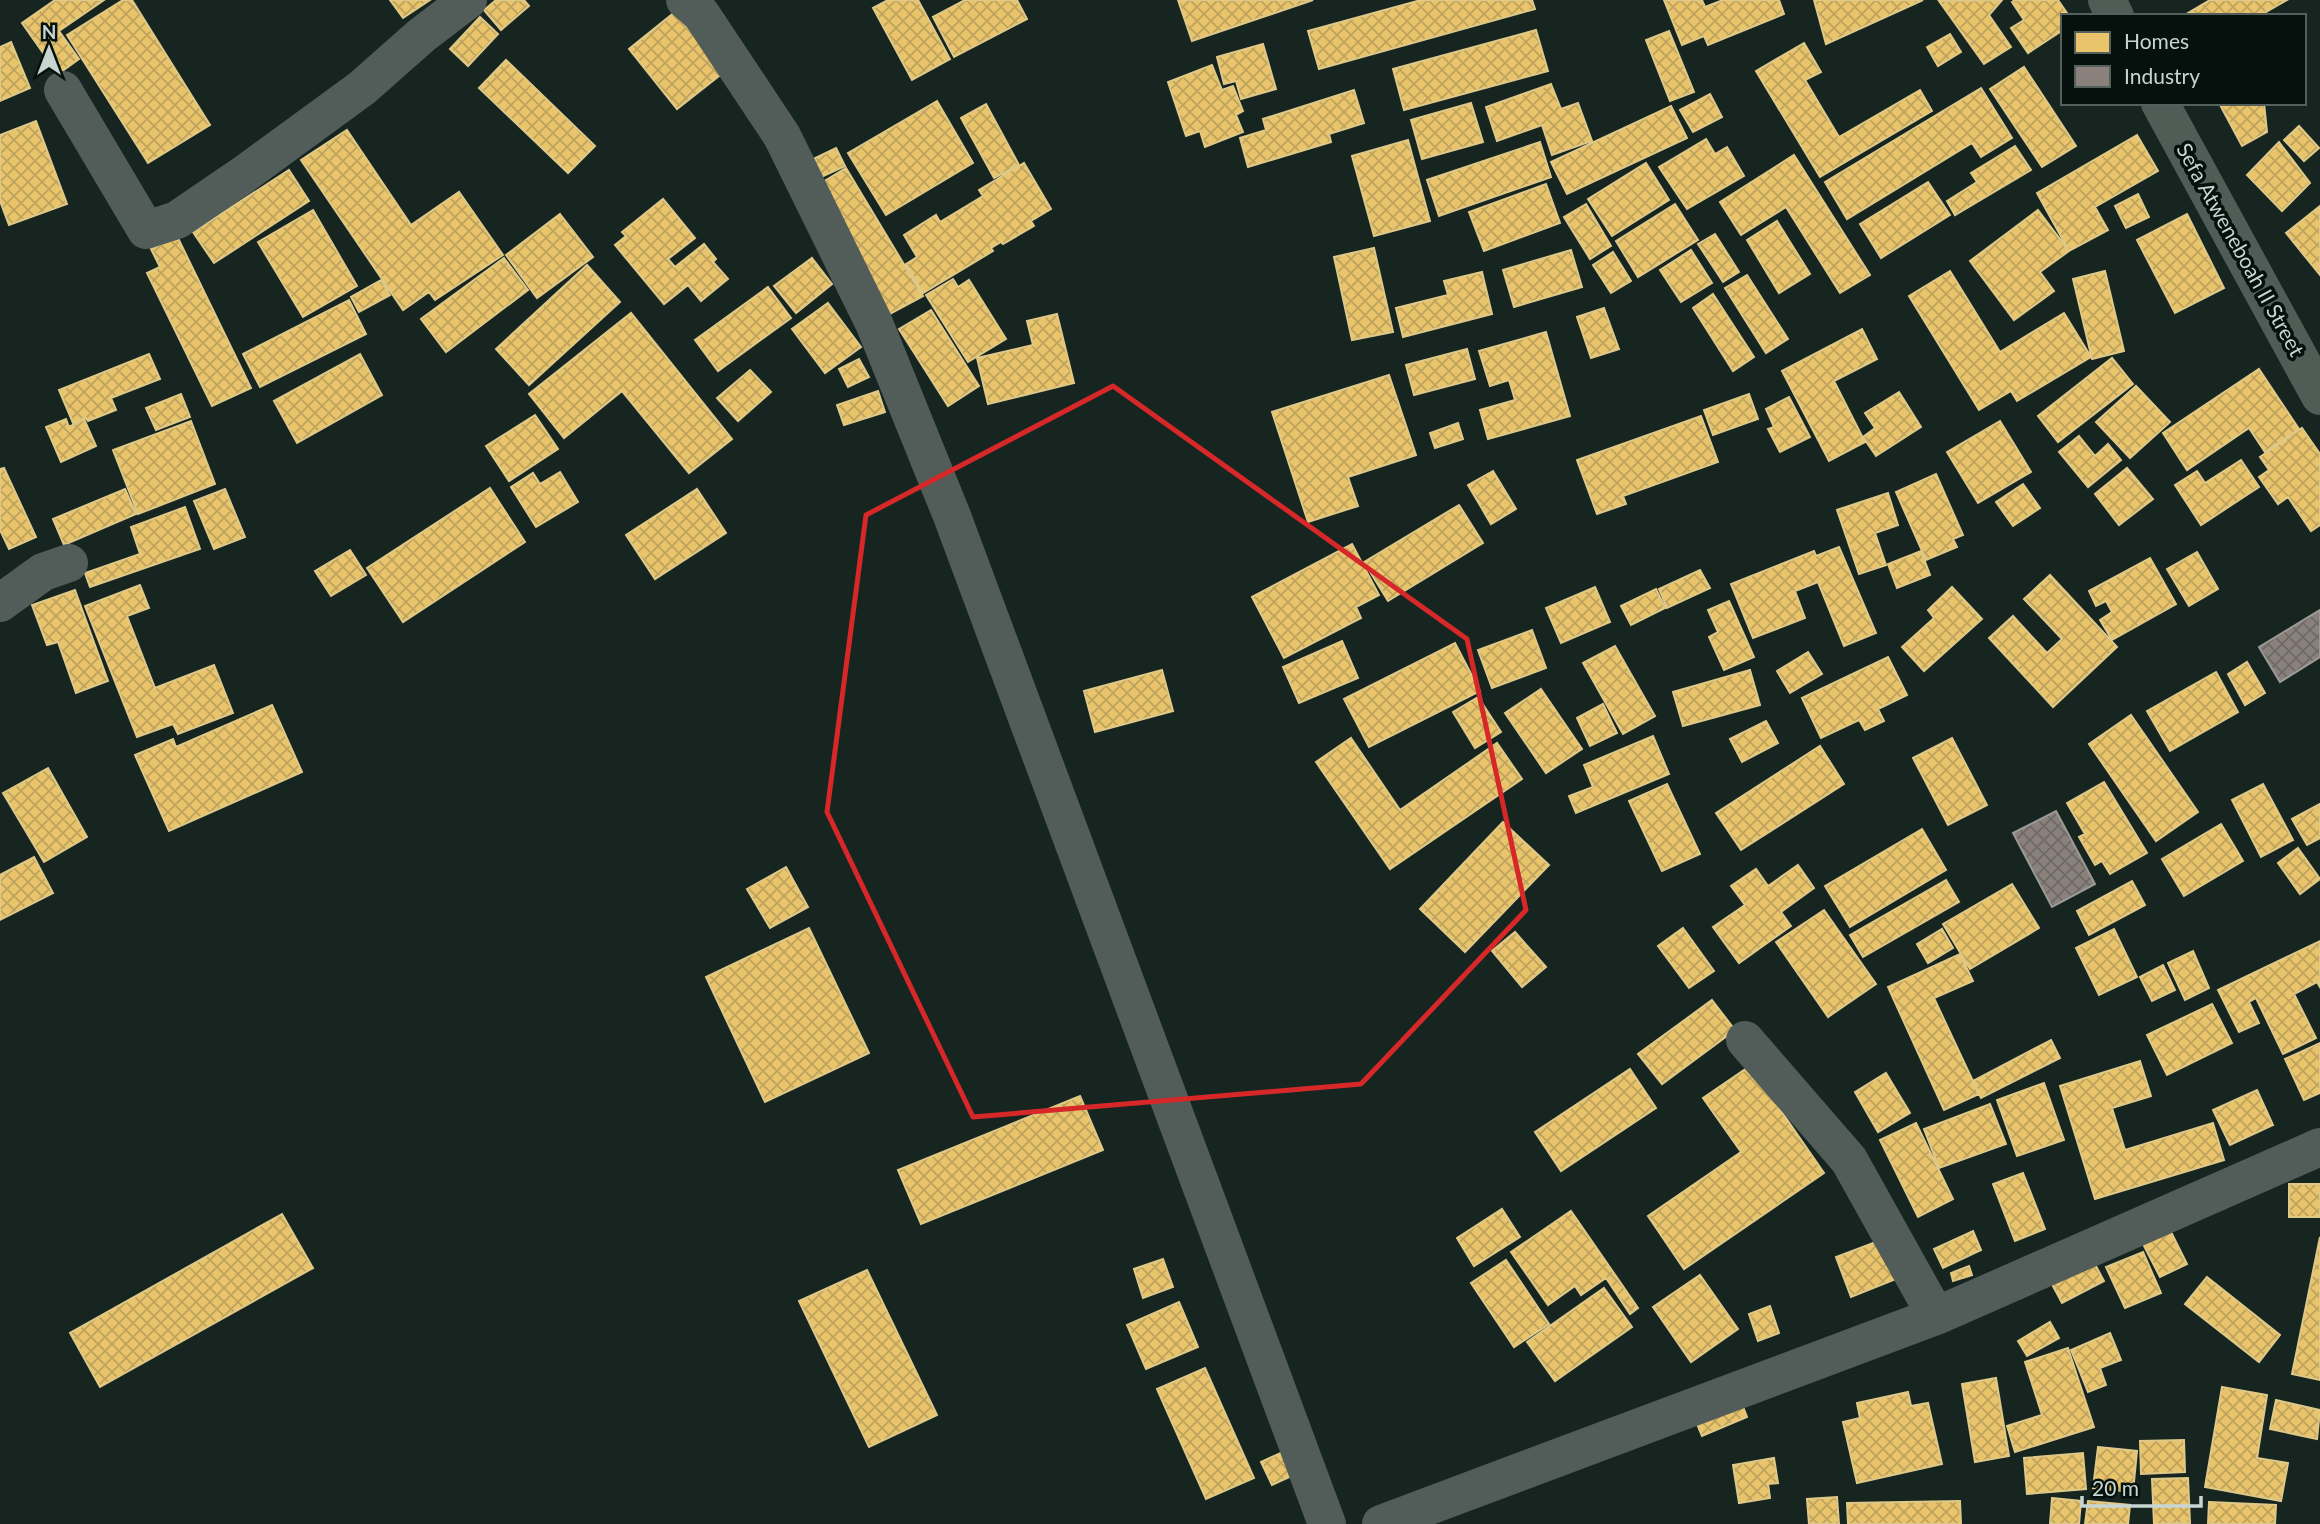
<svg xmlns="http://www.w3.org/2000/svg" width="2320" height="1524" font-family="Lato,sans-serif">
<defs>
<pattern id="homes-cross-hatch" width="8" height="8" patternUnits="userSpaceOnUse" patternTransform="scale(1.75)"><rect width="8" height="8" fill="#e9c46a"/><path d="M0 0l8 8M0 8l8-8" fill="none" stroke="#bea35f"/></pattern>
<pattern id="industry-cross-hatch" width="8" height="8" patternUnits="userSpaceOnUse" patternTransform="scale(1.75)"><rect width="8" height="8" fill="#8a817c"/><path d="M0 0l8 8M0 8l8-8" fill="none" stroke="#6f6a67"/></pattern>
</defs>
<rect width="100%" height="100%" fill="#172521"/>
<!-- homes -->
<path fill="url(#homes-cross-hatch)" stroke="#dfc989" stroke-width="2" d="M55,0H104L59,31L79,59L58,74L22,23Z
M123,0H132L210,125L148,163L67,35Z
M390,0H430L403,18Z
M496,0H524L529,6L501,30L484,10Z
M888,0H918L950,59L912,80L873,8Z
M965,0H1017L1027,19L954,57L933,17Z
M1178,0H1313L1192,41Z
M1421,0H1532L1535,9L1319,69L1308,31Z
M1664,0H1702L1705,7L1723,0H1779L1784,14L1708,45L1704,36L1682,45Z
M1814,0H1923L1826,44Z
M2002,0L1989,15L2011,47L1984,64L1939,1Z
M2015,0H2058L2069,16H2063V30L2028,53L2011,28L2024,20L2012,2Z
M2210,0H2287L2259,16H2183Z
M675,12L724,72L677,109L629,49Z
M480,17L498,34L468,66L450,49Z
M1536,30L1548,71L1404,110L1393,69Z
M1669,31L1694,92L1670,101L1646,40Z
M1950,34L1961,52L1938,66L1927,47Z
M11,42L30,88L0,101V47Z
M1804,43L1821,72L1805,80L1839,137L1920,90L1932,111L1820,177L1756,71Z
M1263,44L1276,89L1241,99L1236,81L1224,84L1217,57Z
M506,60L595,146L568,173L479,88Z
M1212,65L1222,90L1233,86L1243,111L1236,115L1243,132L1205,147L1200,131L1186,136L1168,82Z
M2024,67L2076,146L2042,167L1990,89Z
M1551,84L1561,109L1578,103L1592,141L1552,155L1542,125L1497,141L1486,107Z
M1981,88L2012,138L1981,157L1972,143L1847,219L1825,182Z
M1354,90L1364,123L1329,134L1331,142L1248,167L1240,138L1266,130L1263,119Z
M1710,94L1722,117L1693,132L1680,110Z
M937,101L973,163L886,215L848,153Z
M1471,103L1483,142L1422,159L1411,120Z
M2219,103H2264L2267,132L2242,146Z
M986,104L1019,165L994,178L961,118Z
M1671,106L1687,138L1567,194L1551,162Z
M36,121L67,204L9,225L0,201V135Z
M2299,126L2319,148L2304,161L2284,140Z
M347,130L411,225L459,192L503,255L435,300L429,292L403,310L301,160Z
M2137,135L2158,171L2095,207L2108,230L2069,251L2037,193Z
M1706,139L1715,154L1727,147L1744,176L1687,209L1659,167Z
M1408,140L1430,221L1374,236L1352,156Z
M1540,142L1551,177L1439,216L1427,180Z
M2279,142L2310,183L2282,211L2247,175Z
M2015,146L2031,170L1955,215L1947,201L1977,182L1971,173Z
M836,148L845,166L815,180L807,162Z
M1794,155L1870,275L1840,293L1786,207L1741,235L1720,202Z
M1024,163L1051,209L1031,221L1034,226L1003,244L1001,242L991,248L993,251L923,293L906,264L917,257L904,235L936,215L940,222L983,196L979,190Z
M1646,163L1669,200L1612,236L1588,199Z
M846,168L923,296L888,315L813,188Z
M289,170L309,201L214,263L193,232Z
M1928,182L1950,215L1881,258L1860,224Z
M1546,184L1560,223L1484,251L1469,212Z
M2138,194L2149,217L2126,228L2115,206Z
M663,199L695,238L668,259L675,267L704,244L716,259L713,262L728,279L701,301L688,285L664,304L615,245L626,236L622,232Z
M1586,204L1611,246L1590,259L1564,217Z
M1675,204L1698,240L1638,277L1616,241Z
M2320,206V275L2286,233Z
M313,210L357,286L303,317L258,242Z
M2038,210L2069,251L2040,272L2054,291L2014,320L1970,261Z
M560,214L593,257L537,298L506,255Z
M2187,214L2224,288L2175,313L2137,240Z
M1777,221L1810,274L1779,293L1747,240Z
M1715,234L1739,272L1723,282L1698,244Z
M177,236L251,388L212,406L147,273L160,267L151,249Z
M1374,248L1393,332L1352,340L1334,257Z
M1571,250L1582,287L1514,307L1503,270Z
M1691,250L1712,283L1681,302L1660,270Z
M1613,252L1631,281L1611,293L1593,265Z
M504,258L528,290L446,352L421,319Z
M812,258L832,284L796,313L774,286Z
M587,265L620,302L529,385L496,349Z
M1950,271L2000,352L2064,313L2091,357L2017,401L2011,391L1979,410L1909,296Z
M2105,271L2124,351L2092,359L2073,279Z
M1482,272L1492,314L1403,337L1396,308L1448,295L1444,281Z
M1747,275L1788,339L1766,353L1725,288Z
M953,279L958,287L969,280L1006,339L968,362L926,295Z
M381,280L390,295L359,312L351,297Z
M768,287L791,318L718,371L695,340Z
M1713,294L1754,357L1733,371L1693,308Z
M349,300L366,334L260,387L243,354Z
M828,303L861,347L825,373L792,329Z
M1604,308L1619,349L1591,358L1577,317Z
M931,310L979,386L948,406L899,329Z
M631,313L732,439L689,473L622,391L564,438L529,394Z
M1057,314L1074,383L988,404L977,358L1033,345L1027,321Z
M1862,329L1877,359L1834,381L1865,442L1829,461L1782,371Z
M1546,332L1570,416L1488,439L1480,410L1515,400L1509,380L1490,386L1479,351Z
M1467,349L1475,379L1414,395L1406,365Z
M149,354L160,379L111,398L116,410L88,421L86,418L73,423L59,390Z
M360,354L382,395L297,443L274,401Z
M2112,358L2133,384L2058,442L2038,416Z
M859,359L869,377L848,387L839,369Z
M2259,369L2299,429L2265,452L2249,428L2187,470L2163,433Z
M750,370L771,392L738,421L717,398Z
M1389,375L1416,455L1348,477L1358,506L1308,522L1272,412Z
M2136,386L2170,422L2130,458L2096,422Z
M878,391L885,412L844,425L837,405Z
M1899,392L1921,427L1876,456L1863,437L1875,428L1865,413Z
M181,394L190,417L156,430L146,408Z
M1749,394L1758,419L1713,435L1704,410Z
M1789,397L1810,437L1780,452L1768,429L1774,427L1766,409Z
M535,415L558,449L509,481L486,446Z
M1701,416L1718,462L1623,496L1626,504L1597,514L1577,460Z
M66,419L69,427L84,419L96,446L61,462L46,427Z
M191,421L215,484L138,514L113,450Z
M2000,421L2031,472L1978,503L1947,452Z
M1458,423L1463,439L1435,448L1430,433Z
M2302,428L2320,454V525L2311,531L2288,497L2278,504L2259,477L2269,470L2260,457Z
M2079,436L2095,456L2108,444L2121,460L2088,487L2059,452Z
M2241,460L2259,487L2201,525L2175,485L2197,471L2205,483Z
M4,468L36,537L9,549L0,530V469Z
M2127,468L2153,499L2119,525L2095,494Z
M1493,471L1516,509L1491,524L1468,485Z
M560,472L578,502L536,527L511,487L533,473L540,484Z
M1936,474L1963,535L1953,539L1957,547L1926,560L1896,492Z
M2023,484L2040,508L2013,526L1996,502Z
M490,488L525,542L403,622L367,568Z
M125,489L136,514L64,545L53,519Z
M225,489L245,537L214,549L194,501Z
M697,489L726,533L655,579L626,535Z
M1888,493L1898,525L1875,533L1886,565L1859,574L1837,510Z
M1459,505L1483,543L1388,601L1364,562Z
M185,507L200,549L90,587L85,573L140,554L131,527Z
M1352,544L1379,595L1356,607L1361,618L1284,658L1252,597Z
M1839,547L1876,633L1844,646L1818,582L1795,591L1805,618L1753,638L1731,584L1814,551L1816,556Z
M350,550L366,575L331,596L315,571Z
M1921,551L1930,575L1897,588L1888,564Z
M2197,552L2218,589L2189,606L2167,569Z
M2150,558L2176,604L2112,640L2100,620L2112,612L2106,601L2096,606L2089,591Z
M1700,570L1710,588L1667,608L1659,589Z
M2050,575L2117,647L2053,707L1989,638L2013,616L2047,653L2062,639L2024,599Z
M140,585L149,608L127,616L155,688L214,665L233,713L178,734L173,724L137,737L85,606Z
M1595,587L1610,622L1561,643L1546,608Z
M1952,587L1982,619L1924,671L1902,647L1934,618L1928,610Z
M1656,589L1665,608L1631,625L1621,606Z
M75,590L108,681L76,693L58,642L47,645L32,605Z
M1729,601L1754,657L1724,670L1709,637L1718,632L1708,610Z
M1532,630L1546,668L1492,688L1478,650Z
M1342,641L1358,678L1299,703L1283,667Z
M1455,643L1480,691L1369,747L1344,699Z
M1615,646L1655,716L1623,734L1583,663Z
M1808,652L1822,674L1790,693L1777,671Z
M1888,657L1907,695L1878,709L1884,721L1865,730L1859,720L1821,738L1802,698Z
M2247,662L2265,693L2245,705L2228,674Z
M1162,670L1173,711L1095,732L1084,691Z
M1750,670L1760,705L1683,726L1673,692Z
M2216,672L2238,712L2170,751L2147,711Z
M1541,689L1582,749L1546,773L1505,713Z
M1478,697L1501,732L1475,748L1453,712Z
M1603,704L1617,733L1590,746L1577,718Z
M272,705L302,772L169,831L135,755L173,739L176,747Z
M2131,715L2198,812L2156,841L2089,744Z
M1766,721L1778,743L1742,762L1730,739Z
M1653,736L1669,774L1576,813L1569,796L1593,787L1584,765Z
M1351,738L1400,810L1497,743L1522,779L1390,869L1316,762Z
M1952,738L1987,805L1948,825L1913,758Z
M1820,746L1844,784L1741,850L1716,813Z
M48,768L87,837L44,862L3,793Z
M2104,782L2147,853L2110,874L2102,861L2095,865L2079,837L2085,834L2067,803Z
M1667,784L1700,854L1662,871L1629,801Z
M2263,784L2293,840L2261,857L2232,800Z
M2320,804V838L2307,845L2292,819Z
M1503,822L1549,865L1465,952L1420,909Z
M2221,824L2243,861L2184,896L2162,859Z
M1922,829L1946,870L1850,927L1825,886Z
M2298,848L2320,879L2300,894L2278,863Z
M34,857L53,893L0,920V875Z
M1798,865L1814,888L1781,912L1791,926L1739,963L1713,927L1745,905L1731,886L1756,869L1768,886Z
M786,867L808,907L770,928L747,889Z
M1946,880L1959,902L1863,957L1850,935Z
M2132,881L2145,905L2089,935L2077,911Z
M2012,884L2039,928L1970,969L1943,924Z
M1824,910L1876,984L1828,1017L1776,942Z
M809,928L869,1053L765,1102L706,977Z
M1683,928L1714,971L1689,988L1658,946Z
M1942,929L1953,948L1928,963L1917,944Z
M2114,929L2137,977L2099,995L2076,948Z
M1515,932L1546,967L1522,987L1492,951Z
M2320,941V987L2317,982L2294,994L2316,1038L2283,1054L2256,998L2249,1002L2259,1023L2239,1032L2218,990Z
M2193,951L2209,988L2185,1000L2168,963Z
M1960,954L1973,981L1934,998L1979,1094L1944,1110L1888,987Z
M2163,965L2175,990L2152,1001L2140,977Z
M1712,1000L1735,1030L1662,1084L1638,1054Z
M2212,1004L2232,1043L2167,1075L2147,1035Z
M2051,1040L2060,1058L1981,1098L1973,1081Z
M2320,1043V1093L2304,1100L2285,1059Z
M2140,1061L2151,1096L2112,1108L2125,1150L2213,1123L2224,1160L2095,1199L2060,1086Z
M1750,1066L1824,1173L1684,1269L1648,1216L1741,1152L1703,1098Z
M1630,1069L1656,1108L1561,1171L1535,1132Z
M1886,1073L1910,1113L1878,1132L1855,1092Z
M2044,1083L2064,1140L2017,1156L1997,1100Z
M2257,1090L2273,1125L2230,1145L2213,1110Z
M1080,1096L1103,1150L921,1224L898,1170Z
M1990,1104L2006,1144L1939,1168L1924,1129Z
M1916,1123L1953,1199L1918,1217L1880,1140Z
M2023,1173L2045,1229L2015,1241L1993,1184Z
M2289,1184H2320V1217H2289Z
M1502,1209L1520,1237L1474,1266L1457,1238Z
M1571,1211L1638,1308L1630,1314L1606,1278L1581,1295L1575,1286L1548,1305L1511,1252Z
M282,1214L313,1268L100,1387L70,1333Z
M2170,1230L2187,1264L2160,1277L2143,1244Z
M1973,1231L1981,1250L1943,1268L1934,1249Z
M2320,1237V1380L2292,1374Z
M1881,1240L1896,1279L1851,1297L1836,1257Z
M2143,1252L2161,1293L2125,1308L2106,1267Z
M2090,1255L2104,1281L2062,1303L2048,1277Z
M1163,1259L1173,1287L1143,1298L1134,1269Z
M1506,1260L1549,1324L1514,1347L1471,1283Z
M1969,1266L1972,1275L1953,1281L1951,1273Z
M867,1270L937,1415L869,1447L799,1301Z
M1700,1275L1738,1329L1691,1362L1653,1307Z
M2207,1277L2280,1335L2259,1362L2185,1304Z
M1604,1288L1632,1327L1555,1381L1527,1342Z
M1179,1302L1198,1347L1146,1369L1127,1325Z
M1770,1306L1779,1333L1758,1341L1749,1314Z
M2050,1322L2059,1338L2027,1356L2018,1341Z
M2110,1333L2121,1360L2100,1368L2106,1385L2088,1392L2071,1350Z
M2068,1348L2094,1427L2015,1452L2007,1426L2042,1415L2025,1362Z
M1205,1368L1254,1478L1206,1499L1157,1389Z
M1996,1378L2009,1456L1975,1462L1962,1384Z
M2222,1387L2267,1395L2257,1458L2288,1463L2281,1501L2205,1487Z
M1908,1392L1911,1406L1928,1403L1942,1464L1857,1483L1843,1422L1860,1418L1857,1403Z
M2276,1400L2320,1410L2317,1439L2270,1429Z
M1742,1404L1747,1417L1702,1436L1697,1424Z
M2184,1440L2185,1472L2141,1474L2140,1441Z
M2098,1447L2137,1451L2133,1492L2093,1488Z
M1285,1451L1296,1474L1272,1485L1261,1462Z
M2083,1453L2086,1489L2027,1494L2024,1458Z
M1774,1458L1778,1483L1768,1484L1770,1498L1739,1503L1733,1465Z
M2188,1478L2190,1523L2154,1524L2152,1479Z
M1837,1497L1839,1524H1809L1807,1499Z
M2052,1498L2081,1501L2079,1524H2050Z
M1960,1501L1961,1524H1848L1847,1503Z
M2088,1501L2130,1505L2128,1524H2085Z
M2209,1502L2276,1505L2275,1524H2208Z"/>
<!-- industry -->
<path fill="url(#industry-cross-hatch)" stroke="#9c9a96" stroke-width="2" d="M2320,610V657L2280,682L2259,647Z
M2056,811L2095,884L2052,907L2013,833Z"/>
<g fill="none" stroke-linecap="round" stroke-linejoin="round">
<!-- minor -->
<path stroke="#525c59" stroke-width="38" d="M685,0L701,14L782,136L874,323L952,516L1327,1524
M63,90L146,230L177,220L243,175L362,88L422,35L468,0
M0,603L43,572L69,563
M1745,1040L1849,1160L1936,1316
M1381,1524L1936,1316L2320,1147"/>
<!-- primary -->
<path stroke="#4e5d56" stroke-width="38" d="M2107,0L2115,16
M2160,103L2320,396"/>
</g>
<!-- marked area -->
<path fill="none" stroke="#d62828" stroke-width="5" stroke-linejoin="round" d="M1113,386L1467,639L1526,910L1361,1084L973,1117L827,812L866,515Z"/>
<g text-anchor="middle" stroke-width="7" stroke-linejoin="round" paint-order="stroke">
<!-- street labels -->
<g font-size="21" fill="#c7d6d2" stroke="#06110e">
<text transform="translate(2240 250) rotate(61)" y="7">Sefa Atweneboah II Street</text>
</g>
</g>
<!-- legend -->
<rect x="2061" y="14" width="245" height="91" fill="#06110e" stroke="#53605c" stroke-width="2"/>
<rect x="2075" y="32" width="35" height="21" fill="#e9c46a" stroke="#53605c" stroke-width="2"/>
<text x="2124" y="49" font-size="21" fill="#c7d6d2">Homes</text>
<rect x="2075" y="66" width="35" height="21" fill="#8a817c" stroke="#53605c" stroke-width="2"/>
<text x="2124" y="84" font-size="21" fill="#c7d6d2">Industry</text>
<!-- north arrow -->
<g transform="translate(49 49)" stroke="#06110e" stroke-width="5" paint-order="stroke">
<path d="M0-5L12 26L0 18L-12 26Z" fill="#c7d6d2"/>
<text y="-10" font-size="19" font-weight="bold" text-anchor="middle" fill="#c7d6d2">N</text>
</g>
<!-- scale -->
<path d="M2082 1496v10h119v-10" fill="none" stroke="#c7d6d2" stroke-width="3.5"/>
<text x="2092" y="1496" font-size="21" fill="#c7d6d2" stroke="#06110e" stroke-width="5" paint-order="stroke">20 m</text>
</svg>
